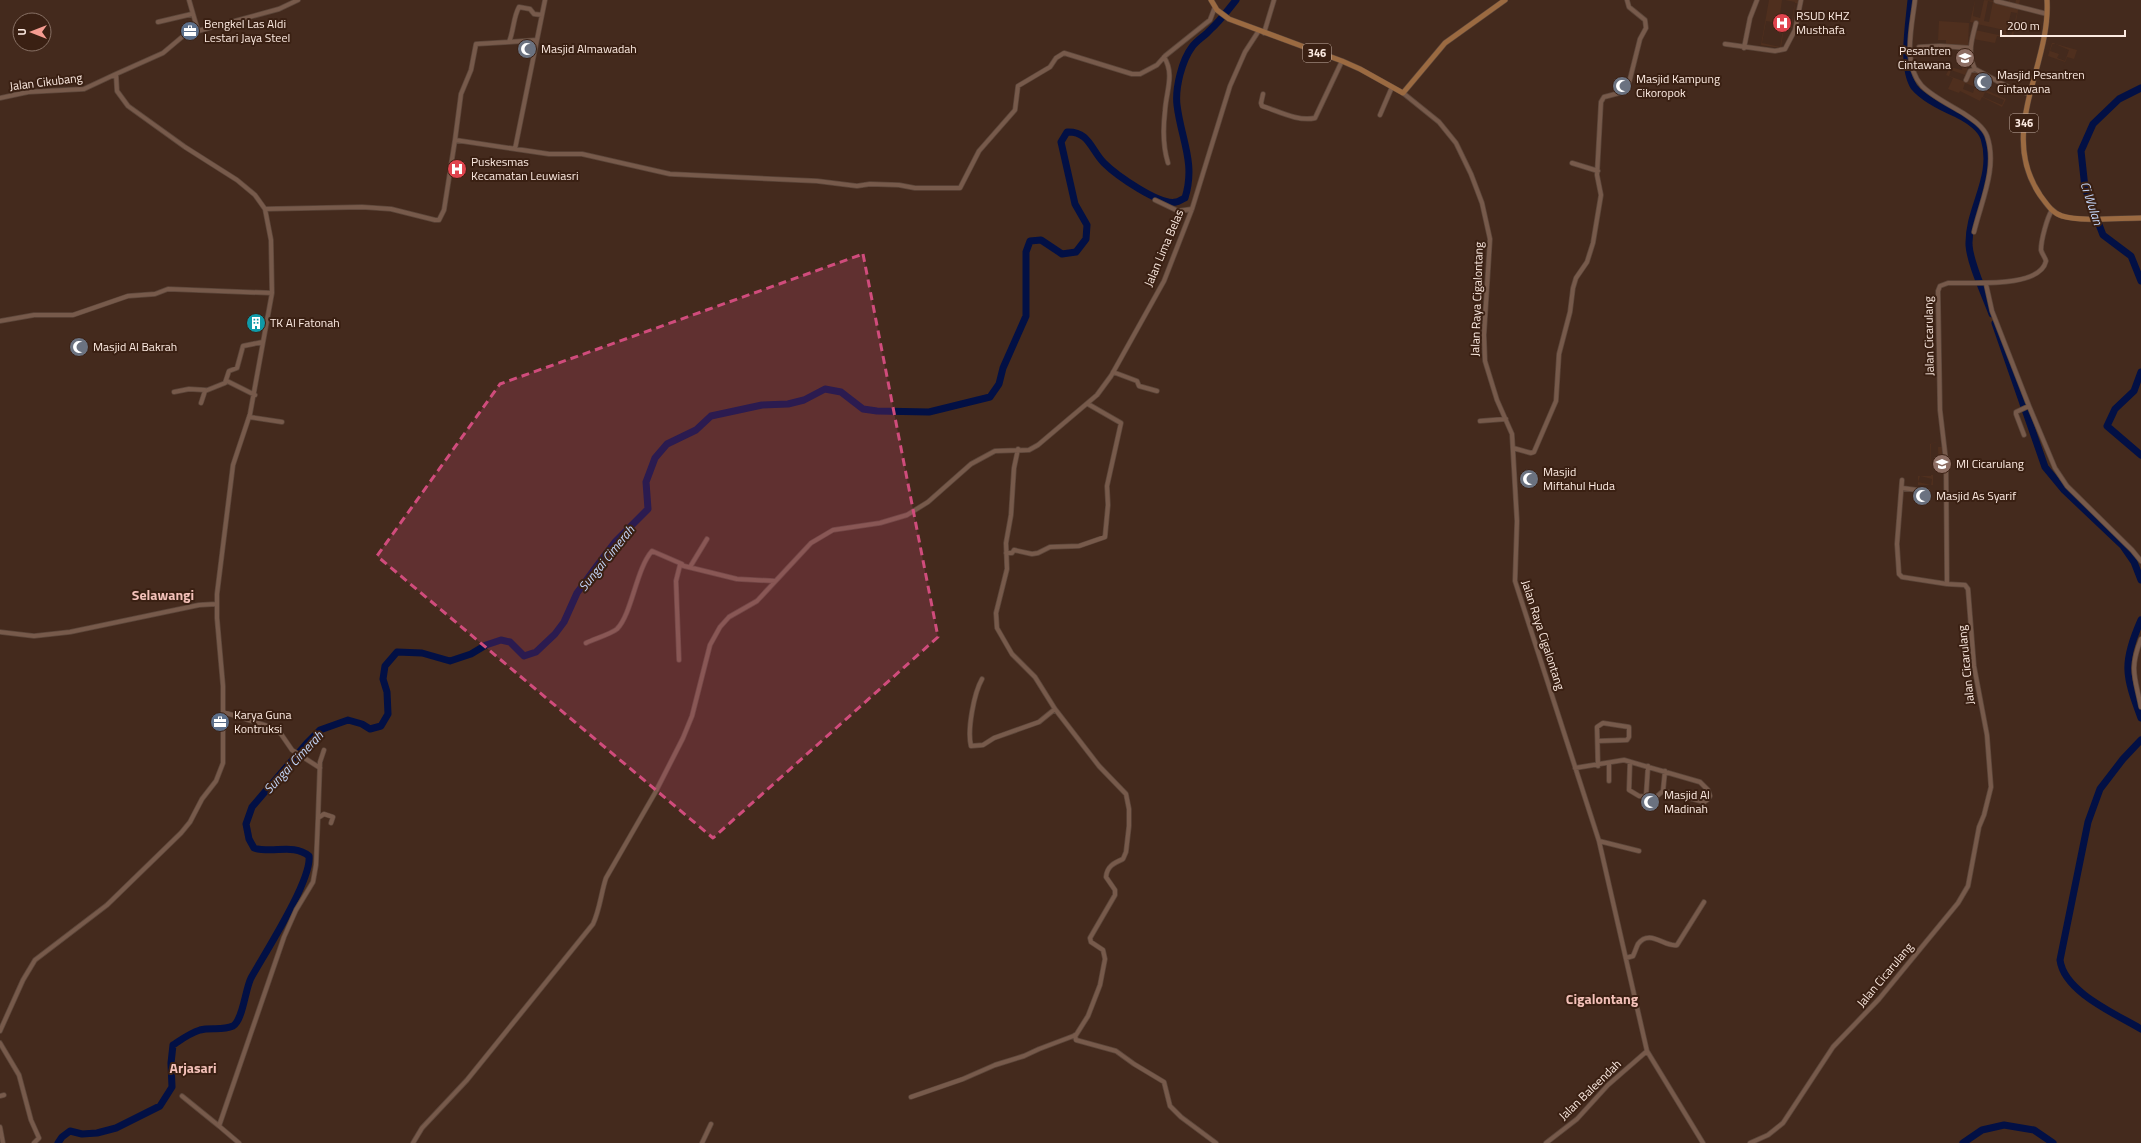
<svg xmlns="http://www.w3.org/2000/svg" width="2141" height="1143" font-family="'Titillium Web',sans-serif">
<rect width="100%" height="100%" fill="#442a1d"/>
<!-- built -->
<path fill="#4f2f1e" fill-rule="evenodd" d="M1769,0H1782L1779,22L1791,24L1795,2L1785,0H1801V4L1795,3L1792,28L1784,27L1781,48L1761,45ZM1766,21L1784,24L1780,47L1762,43Z
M1975,0L1973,16L1980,18L1984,0L2008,2L2010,0V3L2015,4L2016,0H2020L2013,37L2004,35L2003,37L1997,36L1995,43L1973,39L1976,23L1970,22ZM1988,1L1993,2L1989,22L1984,21ZM2011,12L2017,13L2011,36L2006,34ZM1977,24L2004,30L2003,36L1975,30Z
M1939,21L1969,23L1967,69L1992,78L1986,90L2006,99L2002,107L1982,97L1980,101L1960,91L1959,93L1948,89L1953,78L1946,75L1950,67L1962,70L1964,47L1946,45V40H1938ZM1951,70L1965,75L1963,81L1949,76ZM1981,74L1990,78L1984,89L1976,85ZM1965,83L1975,87L1973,93L1963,89ZM1985,92L2004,100L2002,105L1983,97Z
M2052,43L2077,50L2074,59L2067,57L2063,68L2046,62ZM2053,43L2069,50L2065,61L2057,58L2059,54L2050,51ZM2048,56L2065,62L2063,68L2046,62Z
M1936,442H1944L1946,475H1933V485H1918V476H1931L1930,444ZM1937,442H1944V447H1938L1939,470H1945V475H1931V444ZM1920,476L1932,479L1931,485L1918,482Z"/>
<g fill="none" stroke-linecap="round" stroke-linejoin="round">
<!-- river -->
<path stroke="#021045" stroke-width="7" d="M1911,0C1909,23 1901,67 1914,87C1924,99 1943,108 1957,114C1967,119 1980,127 1984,138C1996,178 1968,207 1969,245C1970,263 1985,295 1992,314
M2141,88L2119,99L2093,124L2081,151L2085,188L2103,235L2131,256L2141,281
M1995,323L2045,467L2064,490L2123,546L2134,562L2141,580
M2141,372L2134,391L2115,409L2107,426L2141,455
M2141,620C2122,663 2125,675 2141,718
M2141,740L2123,759L2100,789L2088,822L2060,960C2064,992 2116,1014 2141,1029
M58,1143L62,1137L70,1131L82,1134L97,1133L116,1128L160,1106L172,1087L171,1063L173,1045C182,1039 190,1033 200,1030C211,1027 222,1031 233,1026C243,1020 245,990 251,978C265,953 312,880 309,856C293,843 273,854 254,848L249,839L246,824L252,807L307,743L320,730L348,720L362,724L370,729L381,726L388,714L387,692L383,679L385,666L397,652L422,653L450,661L471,654L486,645L501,640L510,642L524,656L536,652L555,634L564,622L577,593L596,567L615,542L648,509L646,482L655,458L667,444L696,430L711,416L762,405L788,404L804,400L825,389L841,392L863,409L877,411L929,412L990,397L999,384L1003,368L1026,316V252L1030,241L1041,240L1062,254L1076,252L1086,239L1087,225L1075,204L1061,142L1067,132C1089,131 1091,150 1104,163C1116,175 1160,206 1176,202C1179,202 1182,199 1185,198C1196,163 1181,139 1177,105C1175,88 1182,60 1192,47C1197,40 1205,36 1210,30C1220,21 1228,10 1236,0
M1963,1143L1982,1130L2004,1125L2034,1130L2053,1143"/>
<!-- minor casing -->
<g stroke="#5c463a" stroke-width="5.5">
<path id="minor" d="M189,0L198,31
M1915,0C1912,26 1902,64 1922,86C1933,97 1950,105 1963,113C1972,119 1983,126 1987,136C1998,167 1981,202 1974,232
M1996,1L2047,14
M542,15L534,14L530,9L519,7C513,18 514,30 509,42L476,44L471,70L461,94L455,140L549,154H582L670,174L817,181L857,186L870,184L899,185L915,188H960L979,151L1015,110L1018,86L1050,67L1056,58L1064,53L1132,74H1140L1157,65L1165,56L1210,20L1215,7
M158,22L192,14
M1264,33L1274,0
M509,42L537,40
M1725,44L1775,51L1785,49L1795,30L1801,0
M1919,47L1940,46L1971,48
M1744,48L1750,18L1757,0
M1164,57C1175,74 1166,92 1165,111C1163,128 1163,147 1168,163
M1975,69C1967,54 1972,38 1976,23
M1966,80L1970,71L1975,69L2010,88L2029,94
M1403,93L1439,122L1456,143L1471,174L1482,203L1490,239L1484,335L1485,361L1497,400L1512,434L1517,521L1515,581L1599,841L1647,1051L1703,1143
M1263,94L1261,103L1262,106C1278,111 1298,122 1315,118L1342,61
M0,98L28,92L84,89L116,74
M1380,115L1392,87
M515,149L545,0
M1572,163L1598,171
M1155,200L1178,211L1192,209
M265,209L362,207L391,209L435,220H439L444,210L455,140
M1986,284L1992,311L2029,406L2016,412V414L2024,435
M0,321L34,315H73L128,296L155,294L168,289L272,293
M1113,372L1137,381L1139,386L1157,391
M227,381L255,395
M174,392L189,389L205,390
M201,403L205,391L225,383L229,371L237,368L243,346L263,342
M2029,406L2055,468L2067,486L2132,550L2141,561
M249,417L282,422
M1480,421L1506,419
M1513,448L1531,453L1534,452L1556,401L1559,354L1570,312L1573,288L1576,278L1587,262L1593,243L1601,195L1597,175L1601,102L1604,97L1627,91L1640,39L1646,28L1645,20L1629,7L1627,0
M1902,480L1897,544L1899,574L1902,577L1947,584
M1902,488L1917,490
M1006,553H1012L1014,550L1032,554L1038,553L1050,547L1079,546L1105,537L1108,505L1107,486L1121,423L1088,404
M690,567L707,539
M0,632L34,636L70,632L199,605L216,604
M2141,639C2129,669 2135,677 2141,707
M586,643C594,639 611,634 617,629C632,614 636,569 652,551L682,564
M679,660L676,581L680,565L737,579L775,581
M982,679C974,693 967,730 971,746L983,745L994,738L1039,722L1055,709
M223,712L274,728L281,734L292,750L320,768
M1598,741L1627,740L1629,737V727L1603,723L1597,727L1598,766
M1630,762L1629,790L1639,796L1646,797
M1609,763V781
M1575,768L1624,760L1700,782L1708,790L1710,796L1707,800L1704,802L1663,791L1656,797H1646L1648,766
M1663,791L1665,771
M318,818L320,762L324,750
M1599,841L1639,851
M1626,958L1633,956C1635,952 1636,948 1638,944C1650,928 1665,948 1677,945L1704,902
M0,1031L23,980L35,960L107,905L181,833L190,822L202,799L216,781L223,763V686L217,618V594L233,465L250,414L272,293L271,240L265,209L255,195L237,180L185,147L128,106L117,91L116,74L163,53L182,37L198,31L279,9L298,0
M1075,1035L1076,1040L1116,1051L1134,1064L1164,1082L1170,1106L1181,1117L1216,1143
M0,1043L19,1075L31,1120L39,1138L34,1143
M0,1096L4,1095
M182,1096L219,1126
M911,1097L963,1079L995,1065L1024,1056L1039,1049L1076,1035L1088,1016L1100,985L1105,959L1103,950L1091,942L1090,938L1115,895V890L1106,877C1107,866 1114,863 1123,859L1126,852L1129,826V809L1126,794L1099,766L1055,709L1035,677L1012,654L997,628L996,613L1007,569L1006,543L1011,515L1014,468L1018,449
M0,1127L3,1143
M239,1143L219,1126L284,937L296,910L313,882L316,865L318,818L324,814L333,817L331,823
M413,1143L422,1128L467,1080L593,924C600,909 601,893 606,878L655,793L683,738L692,716L710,645L720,627L729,617L757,601L811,543L833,530L880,523L907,515L928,502L971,464L995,451L1029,450L1038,445L1097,395L1111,376L1164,281L1192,209L1230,86L1245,52L1258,32
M702,1143L711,1124
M1546,1143L1577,1119L1608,1085L1647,1051
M1750,1143L1768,1135L1783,1123L1833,1047L1879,999L1958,903L1968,886L1979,827L1984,815L1991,787L1987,735L1974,666L1968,589L1965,585L1947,584L1946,461L1940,410L1938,291L1940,286L1948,283C1969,282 2040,289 2046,261C2045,257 2042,254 2041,250C2041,240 2047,218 2052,210"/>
</g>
<!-- major casing -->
<g stroke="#5c463a" stroke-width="6">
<path id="major" d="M1211,0L1217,10L1229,19L1342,61L1360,69L1403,93L1445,43L1505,0
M2047,0C2051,66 1997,131 2040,195C2046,203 2052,213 2062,216C2081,222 2120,218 2141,218"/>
</g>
<!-- minor -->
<use href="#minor" stroke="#775a4b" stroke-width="4"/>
<!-- major -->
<use href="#major" stroke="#9b6a41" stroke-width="5"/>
</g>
<!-- marked area -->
<path fill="#d04c7c" fill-opacity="0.2" stroke="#d04c7c" stroke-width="3" stroke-dasharray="8 5" stroke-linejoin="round" d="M863,254L938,637L713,838L377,556L500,384Z"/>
<!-- icons -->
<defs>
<g id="hospital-disc" transform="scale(1)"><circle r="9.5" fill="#e0444e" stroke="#3a2013"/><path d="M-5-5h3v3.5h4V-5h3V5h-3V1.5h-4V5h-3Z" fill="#fff"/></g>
<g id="office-disc" transform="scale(1)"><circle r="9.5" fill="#5c6f8a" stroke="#3a2013"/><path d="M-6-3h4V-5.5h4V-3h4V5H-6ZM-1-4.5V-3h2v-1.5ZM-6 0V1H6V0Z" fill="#fff"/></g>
<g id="mosque-disc" transform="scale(1)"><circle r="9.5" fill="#6b7280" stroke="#3a2013"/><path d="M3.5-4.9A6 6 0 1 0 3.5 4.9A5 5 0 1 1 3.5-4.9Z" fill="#fff"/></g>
<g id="school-disc" transform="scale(1)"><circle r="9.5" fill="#8d6e63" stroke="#3a2013"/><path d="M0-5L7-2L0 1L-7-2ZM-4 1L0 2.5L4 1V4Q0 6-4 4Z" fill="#fff"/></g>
<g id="building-disc" transform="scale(1)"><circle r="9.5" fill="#0f9aa8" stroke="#3a2013"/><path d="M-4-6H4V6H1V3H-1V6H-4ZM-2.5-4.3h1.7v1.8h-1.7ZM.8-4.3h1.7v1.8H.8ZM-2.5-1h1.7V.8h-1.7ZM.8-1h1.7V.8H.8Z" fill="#fff"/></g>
</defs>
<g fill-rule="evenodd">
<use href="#hospital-disc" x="1782" y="23"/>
<use href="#office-disc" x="190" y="31"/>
<use href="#mosque-disc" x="527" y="49"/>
<use href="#school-disc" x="1965" y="58"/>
<use href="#mosque-disc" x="1983" y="82"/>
<use href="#mosque-disc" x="1622" y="86"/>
<use href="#hospital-disc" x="457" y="169"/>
<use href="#building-disc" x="256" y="323"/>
<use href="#mosque-disc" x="79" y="347"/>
<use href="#school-disc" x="1942" y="464"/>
<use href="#mosque-disc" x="1529" y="479"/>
<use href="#mosque-disc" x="1922" y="496"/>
<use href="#office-disc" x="220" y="722"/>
<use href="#mosque-disc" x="1650" y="802"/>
</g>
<g text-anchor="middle" stroke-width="4" stroke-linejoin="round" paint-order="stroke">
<!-- shield labels -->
<g fill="#3a2013" stroke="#c2ada3" stroke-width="1">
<rect x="1303" y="44" width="28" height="18" rx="3"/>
<rect x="2010" y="114" width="28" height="18" rx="3"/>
</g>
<g font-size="11" font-weight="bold" fill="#fceae1">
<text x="1317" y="57">346</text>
<text x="2024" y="127">346</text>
</g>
<!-- poi labels -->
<g font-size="12" fill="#fceae1" stroke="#3a2013" text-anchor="start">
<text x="1796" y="20">RSUD KHZ<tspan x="1796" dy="14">Musthafa</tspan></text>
<text x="204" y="28">Bengkel Las Aldi<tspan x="204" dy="14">Lestari Jaya Steel</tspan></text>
<text x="541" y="53">Masjid Almawadah</text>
<text x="1951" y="55" text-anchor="end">Pesantren<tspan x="1951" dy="14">Cintawana</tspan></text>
<text x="1997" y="79">Masjid Pesantren<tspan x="1997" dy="14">Cintawana</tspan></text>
<text x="1636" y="83">Masjid Kampung<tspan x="1636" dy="14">Cikoropok</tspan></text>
<text x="471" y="166">Puskesmas<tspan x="471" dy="14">Kecamatan Leuwiasri</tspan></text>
<text x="270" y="327">TK Al Fatonah</text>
<text x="93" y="351">Masjid Al Bakrah</text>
<text x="1956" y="468">MI Cicarulang</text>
<text x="1543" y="476">Masjid<tspan x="1543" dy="14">Miftahul Huda</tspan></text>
<text x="1936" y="500">Masjid As Syarif</text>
<text x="234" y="719">Karya Guna<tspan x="234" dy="14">Kontruksi</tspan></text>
<text x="1664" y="799">Masjid Al<tspan x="1664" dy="14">Madinah</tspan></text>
</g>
<!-- street labels -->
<g font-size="12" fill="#fceae1" stroke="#3a2013">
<text transform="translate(46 82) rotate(-7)" y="4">Jalan Cikubang</text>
<text transform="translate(1164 248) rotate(-67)" y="4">Jalan Lima Belas</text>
<text transform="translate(1477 299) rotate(-88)" y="4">Jalan Raya Cigalontang</text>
<text transform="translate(1929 336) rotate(-91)" y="4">Jalan Cicarulang</text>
<text transform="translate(1543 635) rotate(72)" y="4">Jalan Raya Cigalontang</text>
<text transform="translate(1966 665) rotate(-96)" y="4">Jalan Cicarulang</text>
<text transform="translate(1885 975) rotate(-50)" y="4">Jalan Cicarulang</text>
<text transform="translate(1590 1090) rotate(-44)" y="4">Jalan Baleendah</text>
</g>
<!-- water labels -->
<g font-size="13" font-style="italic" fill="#c3d5f8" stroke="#3a2013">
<text transform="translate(2092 203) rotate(72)" y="5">Ci Wulan</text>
<text transform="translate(606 558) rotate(-51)" y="5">Sungai Cimerah</text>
<text transform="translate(293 762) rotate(-47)" y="5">Sungai Cimerah</text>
</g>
<!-- quarter labels -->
<g font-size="14" font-weight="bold" fill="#f4c1b9" stroke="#3a2013">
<text x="163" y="600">Selawangi</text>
<text x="1602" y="1004">Cigalontang</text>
<text x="193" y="1073">Arjasari</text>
</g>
</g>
<!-- north arrow -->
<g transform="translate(32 32) rotate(270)"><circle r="19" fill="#3a2013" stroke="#887165"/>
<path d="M0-3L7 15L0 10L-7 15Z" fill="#f59c91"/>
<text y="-6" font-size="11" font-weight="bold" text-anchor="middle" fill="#fceae1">U</text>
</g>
<!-- scale -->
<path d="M2001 30v6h124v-6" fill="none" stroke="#fceae1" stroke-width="2"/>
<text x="2007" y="30" font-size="12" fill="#fceae1" stroke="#3a2013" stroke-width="3" paint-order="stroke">200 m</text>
</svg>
